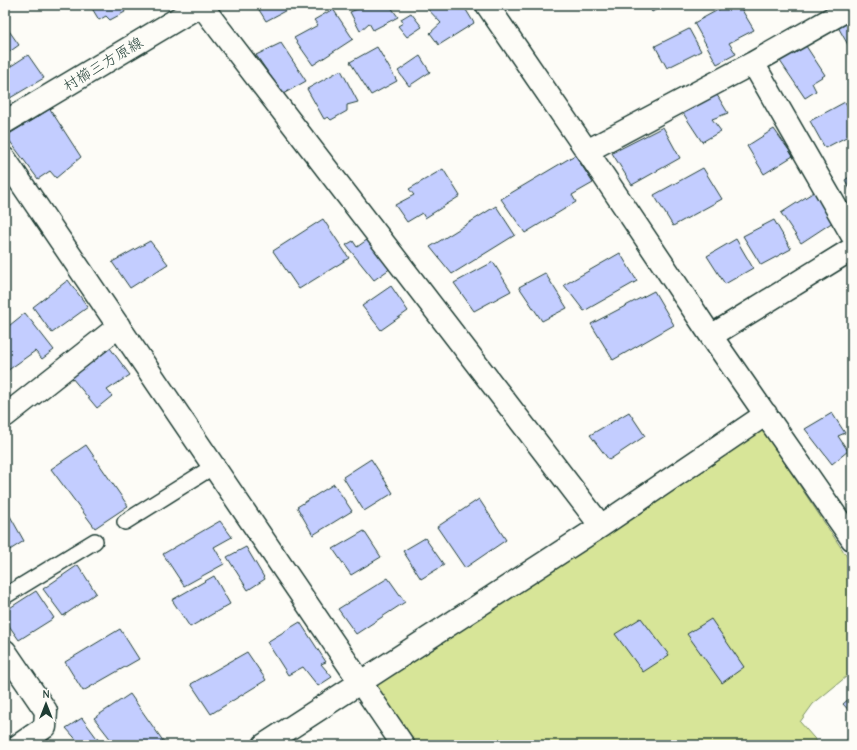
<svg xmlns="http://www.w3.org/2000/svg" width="857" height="750" font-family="'Comic Neue','Klee One',sans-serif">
<rect width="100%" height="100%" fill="#fdfcf7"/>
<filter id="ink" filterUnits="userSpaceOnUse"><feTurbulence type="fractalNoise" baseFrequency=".025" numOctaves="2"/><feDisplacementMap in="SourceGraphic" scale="8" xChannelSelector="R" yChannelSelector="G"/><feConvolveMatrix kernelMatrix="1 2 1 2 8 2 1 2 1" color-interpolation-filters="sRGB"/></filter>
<g filter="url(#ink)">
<!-- green -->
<path fill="#d7e598" stroke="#7b9166" d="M762,429L852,564V672L813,704L800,722L820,745H418L375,684Z"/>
<!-- building -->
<path fill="#c3cdff" stroke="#1f3d34" d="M90,5H122L125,12L110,20L106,16L99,20Z
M256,5H296L266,21Z
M358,5H395L391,7L398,17L373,30L369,23L360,31L350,12L360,8Z
M424,5H463L474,23L439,45L430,33L441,23Z
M648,5H664L652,12Z
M727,5H739L754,30L729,43L736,54L717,64L694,23Z
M333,9L353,39L313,65L294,38L318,25L314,20Z
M411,13L422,27L407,37L398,26L403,23L401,19Z
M852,19V52L838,27Z
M5,25L19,45L5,55Z
M689,29L701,51L667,68L655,46Z
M281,43L306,81L283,94L256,55Z
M806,46L825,75L812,83L816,91L805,98L780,61Z
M377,47L397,81L371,95L350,62Z
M28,55L44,78L5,101V70Z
M420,56L430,72L409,86L398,71Z
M341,70L358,102L347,105V111L331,120L328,117L324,119L307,89Z
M717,95L728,113L712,119L721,131L702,142L683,113Z
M845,102L852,113V134L825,148L810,121Z
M50,109L81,157L56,178L50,171L38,179L6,136Z
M663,127L680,158L632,185L612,153Z
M774,129L793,156L764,174L747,146Z
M575,155L593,183L572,195L576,202L525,233L501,199Z
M703,168L722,199L673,226L654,195Z
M443,169L460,196L425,218L422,213L407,222L395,205L414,195L409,189Z
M852,175V193L845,180Z
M814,192L833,222L801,243L781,213Z
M496,206L515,235L452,274L430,247Z
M323,219L349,258L299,289L273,251Z
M774,220L791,249L761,265L743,236Z
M371,237L394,266L374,280L346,245L353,241L357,247Z
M736,239L753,268L725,284L707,256Z
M150,241L168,264L130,288L112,262Z
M620,253L637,281L584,311L564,285Z
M493,262L511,291L474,311L454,283Z
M545,273L567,308L542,321L519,287Z
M68,280L88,307L52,333L33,307Z
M391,286L408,311L381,330L362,306Z
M654,291L674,325L613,360L591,324Z
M25,313L54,350L42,359L35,351L7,371L5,368V329Z
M110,348L130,375L107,390L112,396L97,408L72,378Z
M629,412L645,436L609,460L590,435Z
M832,413L845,433L838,436L848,451L832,464L805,429Z
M86,445L128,506L95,528L51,469Z
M371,459L393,493L364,511L343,477Z
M334,484L352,511L313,535L297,507Z
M479,499L506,540L465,568L437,527Z
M10,516L24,541L5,553V519Z
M220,521L232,537L214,547L224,564L184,586L163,554Z
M364,531L381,557L351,575L333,549Z
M425,538L444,565L421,579L403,551Z
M246,547L265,579L248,590L227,557Z
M78,565L96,593L63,616L43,589Z
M214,576L230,604L190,627L172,600Z
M388,578L405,602L356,634L338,609Z
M36,591L54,618L19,640L5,620V611Z
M641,618L669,655L643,672L615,634Z
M711,619L744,667L722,683L687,634Z
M300,622L326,662L321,664L332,677L318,686L303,667L288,675L267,642Z
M120,629L139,659L83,691L65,662Z
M247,652L266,680L211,714L191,684Z
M130,694L166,745H115L94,718Z
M852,696V714L843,704Z
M82,718L102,745H81L66,728Z"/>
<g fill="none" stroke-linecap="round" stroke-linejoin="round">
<!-- lane casing -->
<g stroke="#1f3d34" stroke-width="18">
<path id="lane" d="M125,522L214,466
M5,596L95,541"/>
</g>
<!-- street casing -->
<g stroke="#1f3d34" stroke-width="25">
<path id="street" d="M201,5L601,526
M487,5L587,151L711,336L852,539
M753,63L852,7
M587,151L753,63L852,235
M5,159L403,745
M711,336L852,249
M5,416L119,326
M5,651L46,711L45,727L19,745
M264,745L601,526L766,414"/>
</g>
<!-- secondary casing -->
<g stroke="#1f3d34" stroke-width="25">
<path id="secondary" d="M5,122L201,5"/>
</g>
<!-- lane -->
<use href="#lane" stroke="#fdfcf7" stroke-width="15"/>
<!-- street -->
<use href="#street" stroke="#fdfcf7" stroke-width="22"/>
<!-- secondary -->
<use href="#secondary" stroke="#fdfcf7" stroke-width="22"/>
</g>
</g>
<g text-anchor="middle" stroke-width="3" stroke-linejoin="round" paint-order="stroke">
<!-- street labels -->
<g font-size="15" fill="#1f3d34" stroke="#fdfcf7">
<text transform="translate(103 64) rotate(-31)" y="5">村櫛三方原線</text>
</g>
</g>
<!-- margin -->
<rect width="857" height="750" fill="none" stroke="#fdfcf7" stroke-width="20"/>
<rect x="10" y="10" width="837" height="730" fill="none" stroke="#1f3d34" stroke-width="1.5" filter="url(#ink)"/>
<!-- north arrow -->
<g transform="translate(46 704)" stroke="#fdfcf7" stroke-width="3" paint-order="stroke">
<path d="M0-3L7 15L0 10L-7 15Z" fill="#1f3d34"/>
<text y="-6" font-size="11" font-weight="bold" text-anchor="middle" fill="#1f3d34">N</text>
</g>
</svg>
